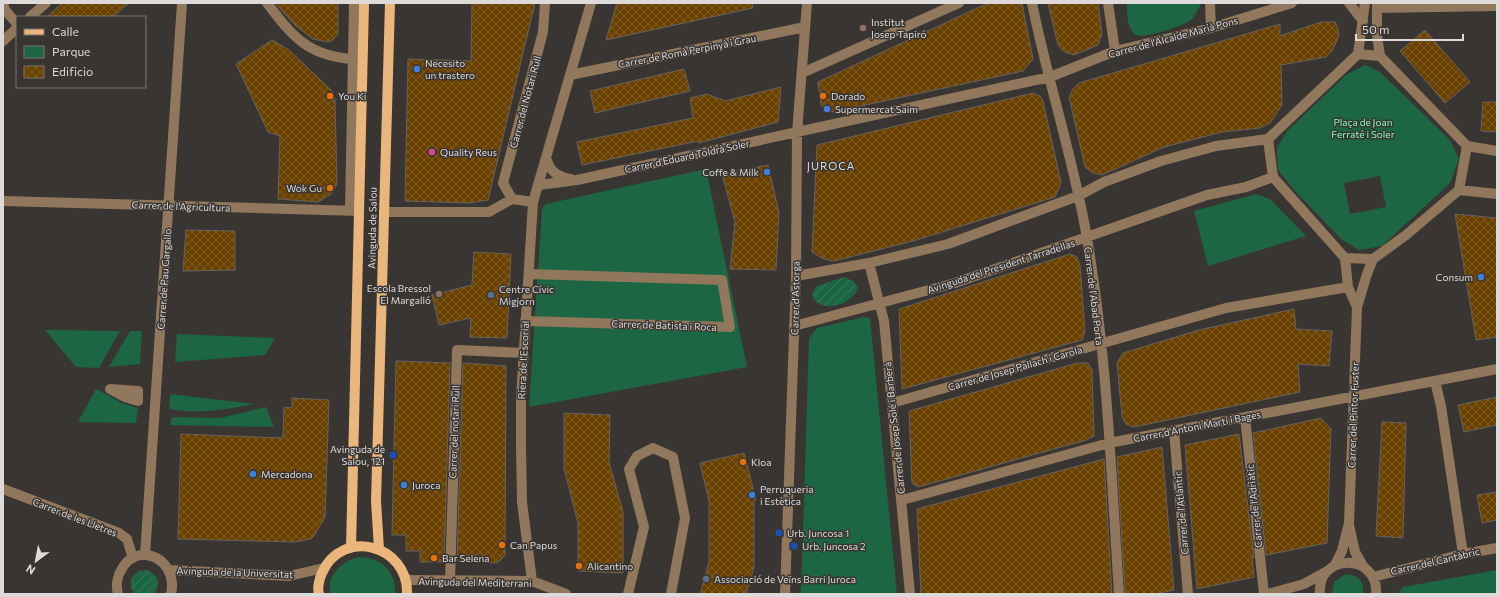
<svg xmlns="http://www.w3.org/2000/svg" width="1500" height="597" font-family="Commissioner,sans-serif">
<defs>
<pattern id="garden-furrows" width="10" height="10" patternUnits="userSpaceOnUse"><rect width="10" height="10" fill="#1c6643"/><path d="M-1 1l2-2M0 10L10 0M9 11l2-2" fill="none" stroke="#3d7b5e"/></pattern>
<pattern id="building-cross-hatch" width="8" height="8" patternUnits="userSpaceOnUse"><rect width="8" height="8" fill="#6b4100"/><path d="M0 0l8 8M0 8l8-8" fill="none" stroke="#805c25"/></pattern>
</defs>
<rect width="100%" height="100%" fill="#393533"/>
<!-- green -->
<path fill="#1c6643" fill-rule="evenodd" d="M1126,3H1201V4C1198,9 1195,16 1191,20C1183,26 1144,39 1136,35C1126,29 1128,12 1126,3Z
M1365,65L1380,72L1450,140L1459,159L1450,183L1382,246L1359,250L1341,239L1294,190L1278,170L1277,148L1287,131L1346,75ZM1380,176L1386,207L1350,214L1344,183Z
M706,169L747,367L529,407L542,209L546,204Z
M1256,194L1270,199L1306,236L1208,266L1194,211Z
M864,317L870,318L897,594H801L809,338L817,328Z
M45,330L120,331L99,368L76,367Z
M130,331H142L140,364L109,367Z
M177,334L275,338L265,355L175,362Z
M96,389L122,403L138,408L136,423L78,422Z
M170,394L254,404C226,410 198,414 169,409Z
M266,407L274,427L170,425L172,417L220,418Z
M358,557C380,557 397,571 395,594H330C327,575 341,562 358,557Z
M1497,570V594H1398L1403,587Z
M1344,575C1356,573 1365,581 1363,594H1332L1334,582Z"/>
<!-- garden -->
<path fill="url(#garden-furrows)" d="M844,277L853,281L858,287C854,306 816,316 812,293L817,286Z
M146,570L151,572L157,578L158,586L154,594H135L131,588V579L139,571Z"/>
<!-- building -->
<path fill="url(#building-cross-hatch)" stroke="#66635f" d="M62,3H129L113,17H47Z
M275,3H338V34L333,40L328,42L313,39L295,25Z
M472,3H535L488,200L470,203L405,201L408,59L471,61Z
M617,3H752L753,8L606,40Z
M988,3H1022L1033,59L1023,71L833,112L827,110L821,105L818,82Z
M1048,3H1098L1102,34L1098,45L1074,55L1063,51L1058,45Z
M1321,22H1335L1338,29L1339,36L1332,51L1326,57L1281,65L1282,105L1270,123L1260,128L1222,132L1164,147L1102,175L1093,173L1085,167L1069,97L1073,89L1079,83L1280,24V36Z
M1425,30L1470,82L1445,103L1400,51Z
M272,40L289,50L333,92L335,101L337,184L331,194L318,202L278,199L280,136L268,132L236,64Z
M684,69L690,91L595,113L590,91Z
M781,87L778,122L699,143L698,141L582,165L577,142L693,118L690,98L707,94L725,101Z
M1033,93L1040,96L1043,101L1061,183L1055,197L913,241L834,261L824,259L812,252L817,145Z
M1483,102H1497V132L1481,131Z
M768,165L779,213L776,270L730,269L735,222L722,174Z
M1455,214L1497,218V337L1476,340Z
M186,230L235,231V270L183,271Z
M474,252L511,254L507,338L470,337L471,318L439,325L432,295L472,285Z
M1070,254L1077,257L1080,266L1085,331L1082,340L902,389L899,309Z
M1294,309L1296,329L1332,331L1329,366L1298,364L1300,392L1134,427L1126,424L1122,416L1117,363L1123,353L1199,330Z
M396,361L450,363L444,562H420V551H406V535H392Z
M463,363L506,366L505,555L501,560L496,563L457,561Z
M1077,363H1088L1092,370L1094,436L1086,440L918,487L912,483L909,411Z
M1497,397V425L1464,432L1458,405Z
M292,398L329,400L325,517L314,536L311,539L295,542L178,539L181,434L283,438L284,407L292,408Z
M564,413L610,415L609,462L623,512V573L578,571V523L564,468Z
M1321,418L1331,429L1327,543L1266,555L1253,433Z
M1382,422L1406,423L1403,538L1376,536Z
M1239,434L1254,558H1252L1254,577L1197,589L1185,445Z
M1162,447L1174,590L1156,594H1125L1117,457Z
M744,453L756,500L754,501V567L746,594H700L709,562V501L700,463Z
M1104,459L1112,594H921L917,509Z
M1497,492V520L1482,523L1477,495Z"/>
<g fill="none" stroke-linecap="round" stroke-linejoin="round">
<!-- minor -->
<path stroke="#91775b" stroke-width="10" d="M3,3L5,10L17,24
M267,3C292,36 308,56 352,59
M1032,3C1047,78 1071,151 1085,227C1107,347 1111,472 1119,594
M1108,3L1115,51
M1210,3L1211,28
M1349,3L1363,21
M1377,3V35L1380,56
M1377,8L1497,6
M30,17L46,3
M3,41L17,28
M1358,54L1380,56L1467,146L1459,190L1406,235L1373,259L1345,258L1273,177L1268,139Z
M1358,54L1365,3
M802,73L959,3
M570,75L805,27
M1467,146L1497,151
M546,158C550,171 557,177 571,179
M539,185L577,180L1050,77L1115,51L1211,28L1292,3
M1459,190L1497,194
M512,199L503,183L543,32L545,3
M512,199L533,202
M3,201L359,211
M350,210L354,3
M384,212H489L512,199
M1345,258L1348,287L1357,307
M869,263L884,321L910,594
M796,276L869,263L948,244L1078,196L1104,182L1161,161L1216,146L1268,139
M525,321L730,327L722,280L529,274
M794,326L955,283L1207,195L1246,187L1273,177
M1435,381L1441,406L1463,554
M110,389L138,391V401L125,397Z
M892,403L1226,308L1348,287
M1245,417L1264,594
M1174,431L1188,594
M3,489L119,533L127,539L133,558
M902,500L1109,443L1497,369
M1349,525L1355,552L1363,566
M145,555L182,3
M1335,565L1342,551L1349,523L1357,307L1367,274L1373,259
M169,570L289,576L324,568
M1373,577L1463,554L1497,548
M406,580L532,581L566,594
M450,581L457,350L524,353
M532,581L522,502L521,448V398L533,202L591,3
M118,594C113,577 126,553 146,555C166,557 175,577 171,594
M628,594L644,527L629,469L637,456L653,448L673,457L685,518L671,594
M785,594L796,276L797,133L807,3
M1268,594L1304,584L1326,572
M1320,594C1316,553 1379,552 1376,594"/>
<!-- major -->
<path stroke="#eab67c" stroke-width="10" d="M351,548L364,3
M379,549L376,501L390,3
M319,594C317,587 319,580 322,573C342,527 409,545 407,594"/>
</g>
<!-- markers -->
<g fill="#8d6e63" stroke="#393533" stroke-width="1.5">
<circle cx="863" cy="28" r="4"/>
<circle cx="439" cy="294" r="4"/>
</g>
<g fill="#3f7fe0" stroke="#393533" stroke-width="1.5">
<circle cx="417" cy="69" r="4"/>
<circle cx="827" cy="109" r="4"/>
<circle cx="767" cy="172" r="4"/>
<circle cx="1481" cy="277" r="4"/>
<circle cx="253" cy="474" r="4"/>
<circle cx="404" cy="485" r="4"/>
<circle cx="752" cy="495" r="4"/>
</g>
<g fill="#e8710a" stroke="#393533" stroke-width="1.5">
<circle cx="330" cy="96" r="4"/>
<circle cx="823" cy="96" r="4"/>
<circle cx="330" cy="188" r="4"/>
<circle cx="743" cy="462" r="4"/>
<circle cx="502" cy="545" r="4"/>
<circle cx="434" cy="558" r="4"/>
<circle cx="579" cy="566" r="4"/>
</g>
<circle fill="#d1479c" stroke="#393533" stroke-width="1.5" cx="432" cy="152" r="4"/>
<g fill="#5c6f8a" stroke="#393533" stroke-width="1.5">
<circle cx="491" cy="295" r="4"/>
<circle cx="706" cy="579" r="4"/>
</g>
<g fill="#1a4fb4" stroke="#393533" stroke-width="1.5">
<rect x="389" y="451" width="8" height="8" rx="2"/>
<rect x="775" y="529" width="8" height="8" rx="2"/>
<rect x="790" y="542" width="8" height="8" rx="2"/>
</g>
<g text-anchor="middle" stroke-width="3" stroke-linejoin="round" paint-order="stroke">
<!-- poi labels -->
<g font-size="10" fill="#dddad9" stroke="#393533" text-anchor="start">
<text x="871" y="26">Institut<tspan x="871" dy="12">Josep Tapiró</tspan></text>
<text x="425" y="67">Necesito<tspan x="425" dy="12">un trastero</tspan></text>
<text x="338" y="100">You Ki</text>
<text x="831" y="100">Dorado</text>
<text x="835" y="113">Supermercat Saim</text>
<text x="440" y="156">Quality Reus</text>
<text x="759" y="176" text-anchor="end">Coffe &amp; Milk</text>
<text x="322" y="192" text-anchor="end">Wok Gu</text>
<text x="1473" y="281" text-anchor="end">Consum</text>
<text x="431" y="292" text-anchor="end">Escola Bressol<tspan x="431" dy="12">El Margalló</tspan></text>
<text x="499" y="293">Centre Cívic<tspan x="499" dy="12">Migjorn</tspan></text>
<text x="385" y="453" text-anchor="end">Avinguda de<tspan x="385" dy="12">Salou, 121</tspan></text>
<text x="751" y="466">Kloa</text>
<text x="261" y="478">Mercadona</text>
<text x="412" y="489">Juroca</text>
<text x="760" y="493">Perruqueria<tspan x="760" dy="12">i Estètica</tspan></text>
<text x="787" y="537">Urb. Juncosa 1</text>
<text x="510" y="549">Can Papus</text>
<text x="802" y="550">Urb. Juncosa 2</text>
<text x="442" y="562">Bar Selena</text>
<text x="587" y="570">Alicantino</text>
<text x="714" y="583">Associació de Veïns Barri Juroca</text>
</g>
<!-- street labels -->
<g font-size="10" fill="#dddad9" stroke="#393533">
<text transform="translate(1173 37) rotate(-15)" y="4">Carrer de l'Alcalde Marià Pons</text>
<text transform="translate(687 51) rotate(-11)" y="4">Carrer de Romà Perpinyà i Grau</text>
<text transform="translate(525 102) rotate(-75)" y="4">Carrer del Notari Rull</text>
<text transform="translate(687 156) rotate(-12)" y="4">Carrer d'Eduard Toldrà Soler</text>
<text transform="translate(181 206) rotate(2)" y="4">Carrer de l'Agricultura</text>
<text transform="translate(372 228) rotate(-89)" y="4">Avinguda de Salou</text>
<text transform="translate(1001 266) rotate(-18)" y="4">Avinguda del President Tarradellas</text>
<text transform="translate(164 279) rotate(-86)" y="4">Carrer de Pau Gargallo</text>
<text transform="translate(1094 296) rotate(83)" y="4">Carrer de l'Abad Porta</text>
<text transform="translate(795 298) rotate(-89)" y="4">Carrer d'Astorga</text>
<text transform="translate(664 325) rotate(2)" y="4">Carrer de Batista i Roca</text>
<text transform="translate(523 360) rotate(-87)" y="4">Riera de l'Escorial</text>
<text transform="translate(1015 368) rotate(-16)" y="4">Carrer de Josep Pallach i Carola</text>
<text transform="translate(1353 415) rotate(-88)" y="4">Carrer del Pintor Fuster</text>
<text transform="translate(1197 426) rotate(-11)" y="4">Carrer d'Antoni Martí i Bages</text>
<text transform="translate(894 428) rotate(-96)" y="4">Carrer de Josep Solé i Barberà</text>
<text transform="translate(454 432) rotate(-88)" y="4">Carrer del notari Rull</text>
<text transform="translate(1254 506) rotate(-96)" y="4">Carrer de l'Adriàtic</text>
<text transform="translate(1181 513) rotate(-95)" y="4">Carrer de l'Atlàntic</text>
<text transform="translate(75 517) rotate(21)" y="4">Carrer de les Lletres</text>
<text transform="translate(1435 561) rotate(-13)" y="4">Carrer del Cantàbric</text>
<text transform="translate(235 572) rotate(2)" y="4">Avinguda de la Universitat</text>
<text transform="translate(475 582) rotate(1)" y="4">Avinguda del Mediterrani</text>
</g>
<!-- park labels -->
<g font-size="10" fill="#82fdbc" stroke="#393533">
<text x="1363" y="126">Plaça de Joan<tspan x="1363" dy="12">Ferraté i Soler</tspan></text>
</g>
<!-- neighbourhood labels -->
<g font-size="11" letter-spacing="1" fill="#dddad9" stroke="#393533">
<text x="831" y="170">JUROCA</text>
</g>
</g>
<!-- border -->
<rect width="1500" height="597" fill="none" stroke="#dddad9" stroke-width="8"/>
<!-- legend -->
<rect x="16" y="16" width="130" height="72" fill="#393533" stroke="#7b7775"/>
<rect x="24" y="29" width="20" height="6" fill="#eab67c" stroke="#7b7775"/>
<text x="52" y="36" font-size="12" fill="#dddad9">Calle</text>
<rect x="24" y="46" width="20" height="12" fill="#1c6643" stroke="#7b7775"/>
<text x="52" y="56" font-size="12" fill="#dddad9">Parque</text>
<rect x="24" y="66" width="20" height="12" fill="url(#building-cross-hatch)" stroke="#7b7775"/>
<text x="52" y="76" font-size="12" fill="#dddad9">Edificio</text>
<!-- north arrow -->
<g transform="translate(36 561) rotate(212)" stroke="#393533" stroke-width="3" paint-order="stroke">
<path d="M0-3L7 15L0 10L-7 15Z" fill="#dddad9"/>
<text y="-6" font-size="11" font-weight="bold" text-anchor="middle" fill="#dddad9">N</text>
</g>
<!-- scale -->
<path d="M1356 34v6h107v-6" fill="none" stroke="#dddad9" stroke-width="2"/>
<text x="1362" y="34" font-size="12" fill="#dddad9" stroke="#393533" stroke-width="3" paint-order="stroke">50 m</text>
</svg>
